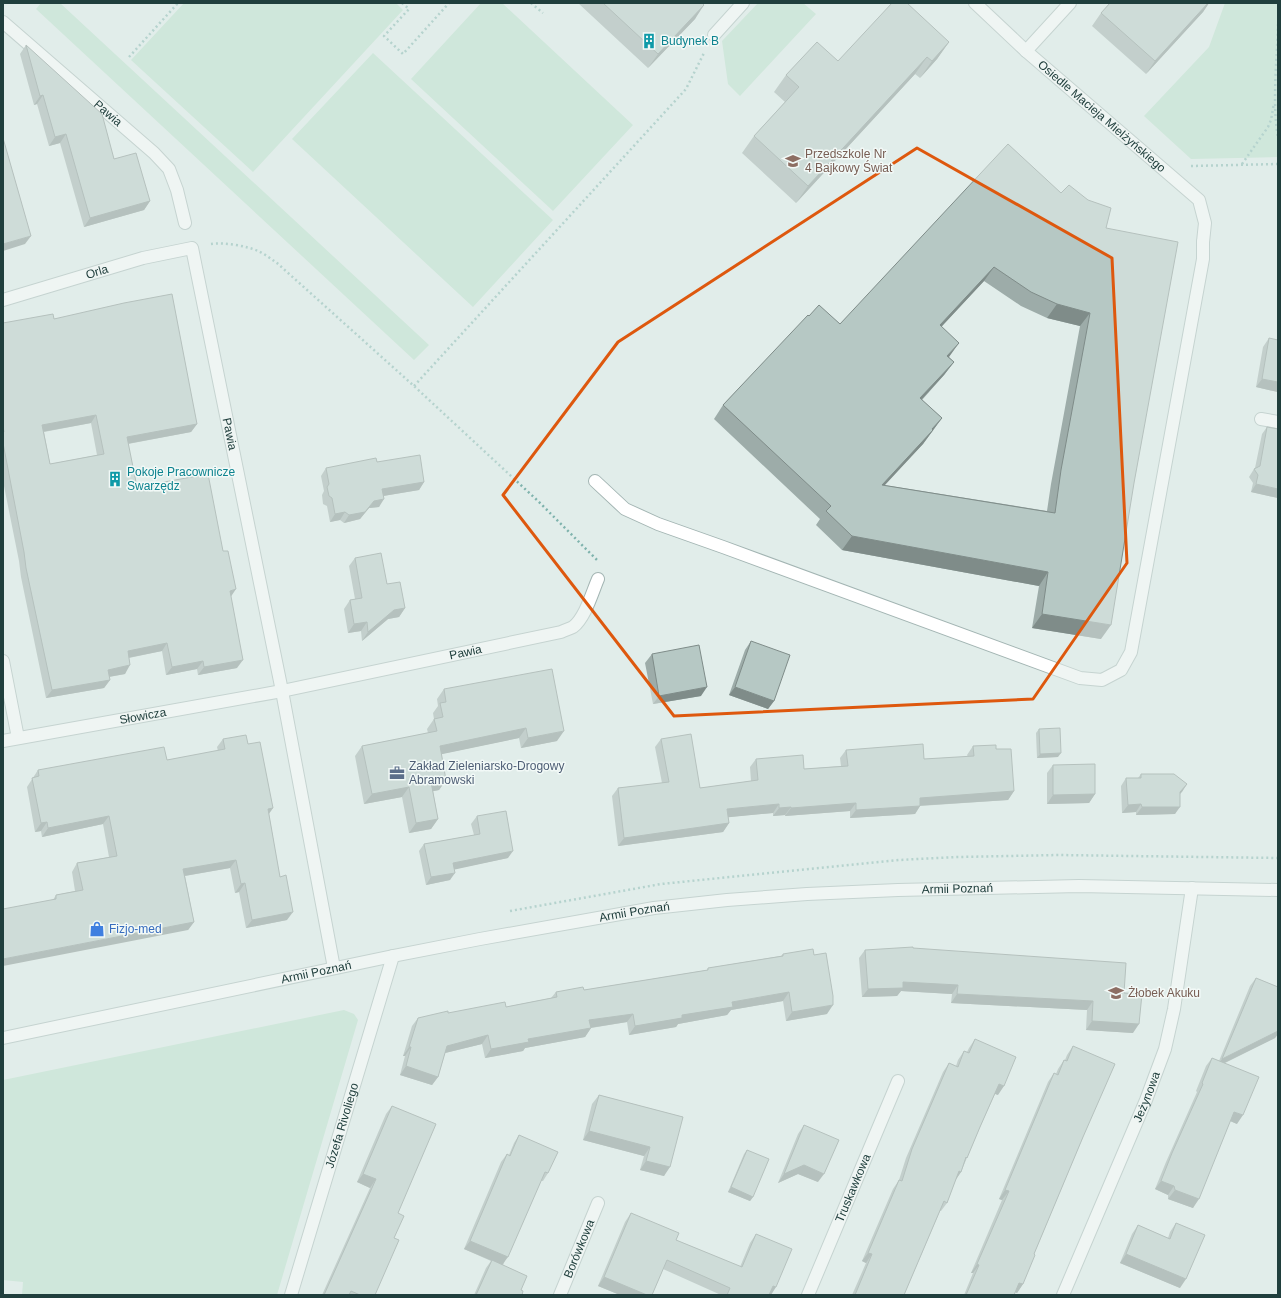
<svg xmlns="http://www.w3.org/2000/svg" width="1281" height="1298" font-family="Helvetica,sans-serif">
<rect width="100%" height="100%" fill="#e1edea"/>
<!-- green -->
<path fill="#b8e0ca" d="M41,3H60L429,345L414,360L36,9Z
M184,3H396L403,10L253,172L131,60Z
M481,3H502L633,125L553,211L411,79Z
M758,3H803L816,14L740,96L728,84L722,41Z
M1225,3H1278V157L1191,159L1144,116L1209,47Z
M373,53L553,220L473,307L292,139Z
M344,1010L354,1014L358,1020L277,1295H22L23,1282L3,1280V1080Z"/>
<g fill="none" stroke-linecap="round" stroke-linejoin="round">
<!-- service casing -->
<g stroke="#a3b5b3" stroke-width="14">
<path id="service" d="M714,35L743,3
M1026,51L1070,3
M1261,419L1278,422
M595,481L625,509L658,524L723,547L1080,678L1102,680L1121,670L1131,652L1203,259V242"/>
</g>
<!-- minor casing -->
<g stroke="#a3b5b3" stroke-width="14">
<g id="minor">
<path id="s1" d="M975,3L1026,51L1199,200L1205,223L1203,242"/>
<path id="s2" d="M3,22L154,153L169,169L177,190L185,223"/>
<path id="s3" d="M3,300L143,258L192,248L282,691L334,968"/>
<path d="M3,661L18,738"/>
<path id="s4" d="M3,741L282,691L561,632C565,630 569,629 573,627C585,618 592,593 598,579"/>
<path id="s5" d="M3,1038L393,956L480,939L654,908L727,900L807,894L898,890L1079,886L1278,890"/>
<path id="s6" d="M291,1295L393,956"/>
<path id="s7" d="M560,1295L598,1203"/>
<path id="s8" d="M808,1295L898,1081"/>
<path id="s9" d="M1063,1295L1146,1100L1165,1049L1174,1009L1192,888"/>
</g>
</g>
<!-- path -->
<path stroke="#7fb3ad" stroke-width="2.5" stroke-dasharray="2 3" stroke-linecap="butt" d="M402,3L409,9L384,36L403,54L449,3
M531,3L543,13
M1278,24C1277,60 1272,103 1278,138
M129,57L178,3
M1242,164L1268,127L1271,120L1274,103
M1191,166L1278,164
M211,244C224,242 247,246 258,251C265,254 271,259 277,263L414,386L538,501L597,560
M414,386L686,89L704,53
M510,911L661,884L899,860L958,857L1059,855L1278,858"/>
<!-- service -->
<use href="#service" stroke="#fff" stroke-width="12"/>
<!-- minor -->
<use href="#minor" stroke="#fff" stroke-width="12"/>
</g>
<!-- wall -->
<path fill="#9daca9" fill-rule="evenodd" d="M578,3H702L695,19L648,68Z
M1110,3H1209L1203,12L1146,74L1092,26L1101,13Z
M949,42L937,59L920,78L915,74L796,203L742,153L754,136L785,102L774,92L786,75L838,61Z
M26,45L114,159L150,201L144,210L84,227L60,143L49,146L37,104L34,105L20,54Z
M1061,193L1106,228L1101,639L1032,628L1039,586L842,550L816,525L820,519L714,419L723,405L809,316L840,324ZM984,281L1021,306L1047,318L1080,326L1051,484L1047,511L884,485L923,444L942,418L922,400L944,375L954,362L949,357L941,327Z
M54,319L197,424L191,432L128,444L137,487L231,596L237,668L198,675L197,669L166,675L162,651L129,658L125,674L109,677L110,680L104,688L46,698L21,577L19,561L3,481V323ZM91,423L97,455L50,464L44,432Z
M1269,338L1278,392L1256,387L1263,347Z
M1267,427L1278,498L1251,492L1253,483L1249,477L1254,469L1255,468L1262,434Z
M377,462L424,482L419,490L383,496L379,507L369,508L360,519L344,523L340,520L330,522L327,506L323,504L322,495L324,491L321,476L326,468Z
M355,558L387,584L405,608L399,617L388,619L362,641L361,631L348,633L344,609L350,600L355,599L349,566Z
M751,641L774,701L768,709L729,695L745,650Z
M652,654L701,696L653,704L645,663Z
M444,689L557,741L521,748L519,738L441,754L446,780L439,790L433,791L438,819L431,829L409,833L402,797L364,804L355,756L362,746L428,733L427,729L434,719L433,713L438,706L437,699Z
M1039,729L1058,757L1037,758L1036,733Z
M223,739L248,744L273,808L269,814L287,920L246,928L239,892L235,893L230,868L185,876L194,922L188,930L53,900L56,895L75,891L72,872L77,863L109,857L103,824L42,837L41,831L35,832L27,787L38,770L167,760L218,751L217,747Z
M661,739L700,788L751,781L750,767L756,759L804,769L841,766L840,758L846,750L924,759L968,757L967,755L973,746L996,749L1014,791L1008,800L920,806L915,814L850,818V811L785,816V815L773,816V813L728,817L729,823L723,832L618,846L612,796L618,788L662,783L655,747Z
M1053,765L1095,794L1089,803L1047,804V773Z
M1141,774L1187,784L1180,794L1175,814L1136,815V812L1122,813L1121,786L1126,778H1138Z
M477,816L508,858L454,869L450,880L426,885L419,851L424,844L474,835L471,824Z
M865,950L1124,993L1133,1033L1086,1030L1087,1010L951,1003L952,994L901,991L897,996L862,997L859,958Z
M783,954L827,1014L786,1021L783,1001L731,1010L727,1015L678,1024L676,1027L629,1035L627,1022L591,1028L585,1037L525,1048L523,1051L485,1058L482,1044L445,1053L438,1077L432,1085L400,1075L405,1056H403L412,1026L418,1018L448,1013L506,1007L551,998L556,992L584,990L707,970L708,968L781,956Z
M1256,978L1278,987V1034L1275,1038L1225,1063L1237,1124L1230,1121L1193,1208L1168,1199V1195L1155,1189L1166,1162L1197,1092L1196,1091L1206,1066L1212,1058L1219,1061L1250,986Z
M975,1039L998,1095L995,1094L980,1127L961,1172L956,1179L947,1203L941,1211H940L904,1295H852L866,1263L862,1261L893,1189L899,1180L906,1158L943,1072L949,1063L956,1066L958,1060L964,1051L967,1052L969,1048Z
M1073,1046L1083,1137L1034,1254L1023,1284L1017,1293L1015,1292L1014,1295H964L973,1273H971L1002,1200L999,1199L1048,1082L1054,1073L1056,1074L1058,1069L1064,1060H1065L1067,1055Z
M599,1095L683,1117L664,1176L640,1170L644,1156L583,1140L592,1104Z
M392,1106L398,1213L394,1238L375,1295H322L370,1188L357,1182L386,1114Z
M804,1125L818,1182L798,1174L778,1183L798,1134Z
M519,1135L548,1173L543,1181H541L503,1265L521,1290L522,1295H474L486,1268L491,1261L464,1249L501,1162L507,1154L509,1155L514,1143Z
M747,1150L753,1197L750,1201L728,1192L744,1154Z
M631,1213L676,1240L740,1267L750,1243L756,1234L771,1295H721L663,1269L652,1295H620L598,1286L625,1222Z
M1176,1223L1180,1288L1120,1263L1132,1234L1138,1225L1168,1238L1170,1232Z"/>
<!-- shaded-wall -->
<path fill="#7f8c89" d="M1208,3H1209L1203,12L1146,74L1155,61Z
M704,5L695,19L648,68L658,54Z
M949,42L937,59L920,78L932,61Z
M927,57L915,74L796,203L808,186Z
M43,95L37,104L34,105L40,96Z
M66,134L60,143L49,146L55,137Z
M150,201L144,210L84,227L90,218Z
M31,236L25,244L3,251V244Z
M994,267L984,281L930,339L940,325Z
M1057,304L1090,313L1080,326L1047,318Z
M959,343L949,357L938,369L947,356Z
M954,362L944,375L910,412L920,398Z
M1262,379L1278,382V392L1256,387Z
M96,415L91,423L36,433L42,425Z
M942,418L923,444L872,499L882,485Z
M197,424L191,432L121,445L127,437Z
M424,482L419,490L377,497L382,489Z
M1256,484L1278,489V498L1251,492Z
M384,499L379,507L369,508L360,519L344,523L349,515L374,501Z
M345,512L340,520L330,522L335,514Z
M852,536L1048,572L1039,586L842,550Z
M236,589L230,598V591Z
M405,608L399,617L388,619L362,641L368,632L394,610Z
M1042,614L1111,625L1101,639L1032,628Z
M367,622L361,631L348,633L354,624Z
M167,643L162,651L122,659L128,651Z
M243,660L237,668L198,675L204,667Z
M203,661L197,669L166,675L172,667Z
M130,665L125,674L102,678L108,670Z
M110,680L104,688L46,698L52,690Z
M707,687L701,696L653,704L659,696Z
M735,687L774,701L768,709L729,695Z
M526,728L519,738L433,756L440,746Z
M564,731L557,741L521,748L528,738Z
M1061,753L1058,757L1037,758L1040,754Z
M446,780L439,790L424,793L431,782Z
M1187,784L1182,792L1174,799L1180,792Z
M409,787L402,797L364,804L372,794Z
M1014,791L1008,800L914,806L920,798Z
M1095,794L1089,803L1047,804L1053,795Z
M856,803L850,811L785,816L791,808Z
M779,804L773,813L721,818L727,809Z
M1141,804L1136,812L1122,813L1128,805Z
M920,806L915,814L850,818L856,810Z
M791,807L785,815L773,816L779,808Z
M1142,807H1180L1175,814L1136,815Z
M273,808L267,816L268,809Z
M109,816L103,824L42,837L48,828Z
M438,819L431,829L409,833L416,823Z
M47,822L41,831L35,832L41,823Z
M729,823L723,832L618,846L624,838Z
M513,851L508,858L448,871L453,863Z
M236,860L230,868L178,877L183,869Z
M455,873L450,880L426,885L431,877Z
M245,883L239,892L235,893L241,884Z
M293,912L287,920L246,928L252,920Z
M194,922L188,930L3,966V959Z
M903,982L958,985L952,994L901,991L897,996L862,997L868,989Z
M789,992L783,1001L731,1010L727,1015L678,1024L676,1027L629,1035L635,1026L682,1015L732,1002Z
M957,994L1093,1001L1087,1010L951,1003Z
M833,1005L827,1014L786,1021L792,1012Z
M633,1014L627,1022L583,1029L589,1020Z
M1092,1021L1139,1024L1133,1033L1086,1030Z
M591,1028L585,1037L525,1048L523,1051L485,1058L491,1049L528,1039Z
M1278,1031V1034L1275,1038L1216,1067L1222,1059Z
M488,1035L482,1044L441,1054L447,1046Z
M409,1047H411L405,1056H403Z
M406,1066L438,1077L432,1085L400,1075Z
M999,1084L1004,1086L998,1095L993,1093Z
M1234,1112L1243,1115L1237,1124L1228,1120Z
M589,1131L650,1147L644,1156L583,1140Z
M646,1161L670,1167L664,1176L640,1170Z
M804,1165L824,1174L818,1182L798,1174L778,1183L784,1174Z
M959,1171L961,1172L955,1181Z
M363,1174L376,1179L370,1188L357,1182Z
M1161,1181L1174,1186L1168,1195L1155,1189Z
M731,1187L753,1197L750,1201L728,1192Z
M1005,1190L1009,1191L1002,1200L999,1199Z
M1175,1190L1199,1199L1193,1208L1168,1199Z
M470,1241L508,1257L502,1265L464,1249Z
M868,1253L872,1254L866,1263L862,1261Z
M1126,1254L1186,1279L1180,1288L1120,1263Z
M977,1264L979,1265L973,1273H971Z
M604,1277L647,1295H620L598,1286Z
M1019,1283L1023,1284L1017,1293L1013,1291Z
M773,1286L776,1287L771,1295H769Z"/>
<!-- building -->
<path fill="#b6c8c4" stroke="#7f8c89" fill-rule="evenodd" d="M603,3H702L704,5L658,54Z
M892,3H907L949,42L932,61L927,57L808,186L754,136L799,87L786,75L817,42L838,61Z
M1110,3H1208L1155,61L1101,13Z
M26,45L102,114L114,159L136,153L150,201L90,218L66,134L55,137L43,95L40,96Z
M3,138L31,236L3,244Z
M1008,144L1061,193L1069,185L1088,200L1111,208L1106,228L1178,242L1134,483L1111,625L1042,614L1048,572L852,536L826,511L831,506L723,405L808,315L809,316L819,305L840,324ZM994,267L1031,292L1057,304L1090,313L1061,470L1055,513L882,485L933,430L932,429L942,418L920,398L954,362L947,356L959,343L940,325Z
M172,294L197,424L127,437L137,487L208,474L223,551H228L236,589L230,591L243,660L204,667L203,661L172,667L167,643L128,651L130,665L108,670L110,680L52,690L26,568L24,552L3,443V432H4L3,426V323L53,314L54,319L124,303ZM96,415L104,454L50,464L42,425Z
M1269,338L1278,340V382L1262,379Z
M1267,427L1278,429V489L1256,484L1258,475L1254,469L1260,466Z
M420,455L424,482L382,489L384,499L374,501L365,512L349,515L345,512L335,514L332,498L329,496L327,487L329,484L326,468L376,458L377,462Z
M381,553L387,584L400,582L405,608L394,610L368,632L367,622L354,624L350,600L362,598L355,558Z
M751,641L790,655L774,701L735,687Z
M699,645L707,687L659,696L652,654Z
M552,669L564,731L528,738L526,728L440,746L446,780L431,782L438,819L416,823L409,787L372,794L362,746L437,731L434,719L443,717L440,703L446,702L444,689Z
M1060,728L1061,753L1040,754L1039,729Z
M691,734L700,788L758,780L756,759L803,755L804,769L848,766L846,750L923,744L924,759L974,756L973,746L996,745V749H1011L1014,791L920,798V806L856,810V803L791,808V807L779,808V804L727,809L729,823L624,838L618,788L669,782L661,739Z
M246,735L248,744L260,742L273,808L268,809L280,877L286,875L293,912L252,920L245,883L241,884L236,860L183,869L194,922L3,959V909L56,899V895L83,890L77,863L117,856L109,816L48,828L47,822L41,823L32,778L39,776L38,770L164,747L167,760L225,749L223,739Z
M1095,764V794L1053,795V765Z
M1141,774H1174L1187,784L1180,792V807H1142L1141,804L1128,805L1126,778H1141Z
M506,811L513,851L453,863L455,873L431,877L424,844L480,834L477,816Z
M913,947V948L1126,963L1124,993L1142,994L1139,1024L1092,1021L1093,1001L957,994L958,985L903,982V988L868,989L865,950Z
M813,949L814,955L826,953L833,996V1005L792,1012L789,992L732,1002L733,1007L682,1015V1018L635,1026L633,1014L589,1020L591,1028L528,1039L529,1042L491,1049L488,1035L447,1046L438,1077L406,1066L411,1047H409L418,1018L448,1011V1013L505,1002L506,1007L557,997L556,992L583,987L584,990L708,970V968L783,956V954Z
M1256,978L1278,987V1031L1222,1059Z
M975,1039L1016,1057L1004,1086L999,1084L980,1127L967,1158L966,1157L961,1172L959,1171L947,1203L944,1201L904,1295H855L872,1254L868,1253L899,1180L902,1181L912,1149L949,1063L958,1067L964,1051L969,1053Z
M1073,1046L1115,1064L1083,1137L1034,1254L1035,1255L1023,1284L1019,1283L1014,1295H966L979,1265L977,1264L1009,1191L1005,1190L1054,1073L1058,1075L1064,1060L1067,1061Z
M1212,1058L1259,1077L1243,1115L1234,1112L1199,1199L1175,1190L1174,1186L1161,1181L1172,1153L1203,1084L1202,1083Z
M599,1095L683,1117L670,1167L646,1161L650,1147L589,1131Z
M392,1106L436,1124L398,1213L404,1216L394,1238L399,1240L375,1295H360L351,1291L349,1295H324L376,1179L363,1174Z
M804,1125L839,1140L824,1174L804,1165L784,1174Z
M519,1135L558,1152L548,1173L545,1172L508,1257L470,1241L507,1154L510,1156Z
M747,1150L769,1159L753,1197L731,1187Z
M631,1213L679,1233L676,1240L742,1267L756,1234L792,1249L776,1287L773,1286L769,1295H727L730,1288L667,1260L652,1295H647L604,1277Z
M1176,1223L1205,1235L1186,1279L1126,1254L1138,1225L1170,1239Z
M492,1260L527,1276L521,1290L523,1291L522,1295H476Z"/>
<!-- marked area -->
<path d="M0 0H1281V1298H0ZM917,148L1112,258L1127,563L1033,699L674,716L503,495L618,342Z" fill="#e1edea" fill-opacity=".55" fill-rule="evenodd"/>
<path fill="none" stroke="#de580e" stroke-width="3" stroke-linejoin="round" d="M917,148L1112,258L1127,563L1033,699L674,716L503,495L618,342Z"/>
<!-- icons -->
<defs>
<g id="building-bare" transform="scale(1.2)"><path d="M-4-6H4V6H1V3H-1V6H-4ZM-2.5-4.3h1.7v1.8h-1.7ZM.8-4.3h1.7v1.8H.8ZM-2.5-1h1.7V.8h-1.7ZM.8-1h1.7V.8H.8Z" fill="#0f9aa8" stroke="#f2f9f7" stroke-width="2.5" paint-order="stroke"/></g>
<g id="school-bare" transform="scale(1.2)"><path d="M0-5L7-2L0 1L-7-2ZM-4 1L0 2.5L4 1V4Q0 6-4 4Z" fill="#8d6e63" stroke="#f2f9f7" stroke-width="2.5" paint-order="stroke"/></g>
<g id="office-bare" transform="scale(1.2)"><path d="M-6-3h4V-5.5h4V-3h4V5H-6ZM-1-4.5V-3h2v-1.5ZM-6 0V1H6V0Z" fill="#5c6f8a" stroke="#f2f9f7" stroke-width="2.5" paint-order="stroke"/></g>
<g id="shop-bare" transform="scale(1.2)"><path d="M-5-2.5h2.3a2.7 3.5 0 0 1 5.4 0H5L5.5 6h-11ZM-1.5-2.5h3a1.5 2.3 0 0 0-3 0Z" fill="#3f7fe0" stroke="#f2f9f7" stroke-width="2.5" paint-order="stroke"/></g>
</defs>
<g fill-rule="evenodd">
<use href="#building-bare" x="649" y="41"/>
<use href="#school-bare" x="793" y="161"/>
<use href="#building-bare" x="115" y="479"/>
<use href="#office-bare" x="397" y="773"/>
<use href="#shop-bare" x="97" y="929"/>
<use href="#school-bare" x="1116" y="993"/>
</g>
<g text-anchor="middle" stroke-width="3" stroke-linejoin="round" paint-order="stroke">
<!-- culture labels -->
<g font-size="12" fill="#0d838f" stroke="#f2f9f7" text-anchor="start">
<text x="661" y="45">Budynek B</text>
<text x="127" y="476">Pokoje Pracownicze<tspan x="127" dy="14">Swarzędz</tspan></text>
</g>
<!-- street labels -->
<g font-size="12" fill="#203f3d" stroke="#f2f9f7">
<text dy="4" stroke="none"><textPath href="#s2" startOffset="139">Pawia</textPath></text>
<text dy="4" stroke="none"><textPath href="#s1" startOffset="170">Osiedle Macieja Mielżyńskiego</textPath></text>
<text dy="4" stroke="none"><textPath href="#s3" startOffset="98">Orla</textPath></text>
<text dy="4" stroke="none"><textPath href="#s3" startOffset="386">Pawia</textPath></text>
<text dy="4" stroke="none"><textPath href="#s4" startOffset="471">Pawia</textPath></text>
<text dy="4" stroke="none"><textPath href="#s4" startOffset="142">Słowicza</textPath></text>
<text dy="4" stroke="none"><textPath href="#s5" startOffset="968">Armii Poznań</textPath></text>
<text dy="4" stroke="none"><textPath href="#s5" startOffset="644">Armii Poznań</textPath></text>
<text dy="4" stroke="none"><textPath href="#s5" startOffset="320">Armii Poznań</textPath></text>
<text dy="4" stroke="none"><textPath href="#s9" startOffset="215">Jeżynowa</textPath></text>
<text dy="4" stroke="none"><textPath href="#s6" startOffset="177">Józefa Rivoliego</textPath></text>
<text dy="4" stroke="none"><textPath href="#s8" startOffset="116">Truskawkowa</textPath></text>
<text dy="4" stroke="none"><textPath href="#s7" startOffset="50">Borówkowa</textPath></text>
</g>
<!-- education labels -->
<g font-size="12" fill="#785e54" stroke="#f2f9f7" text-anchor="start">
<text x="805" y="158">Przedszkole Nr<tspan x="805" dy="14">4 Bajkowy Świat</tspan></text>
<text x="1128" y="997">Żłobek Akuku</text>
</g>
<!-- service labels -->
<g font-size="12" fill="#4e5e75" stroke="#f2f9f7" text-anchor="start">
<text x="409" y="770">Zakład Zieleniarsko-Drogowy<tspan x="409" dy="14">Abramowski</tspan></text>
</g>
<!-- shop labels -->
<g font-size="12" fill="#366cbe" stroke="#f2f9f7" text-anchor="start">
<text x="109" y="933">Fizjo-med</text>
</g>
</g>
<!-- border -->
<rect width="1281" height="1298" fill="none" stroke="#203f3d" stroke-width="8"/>
</svg>
